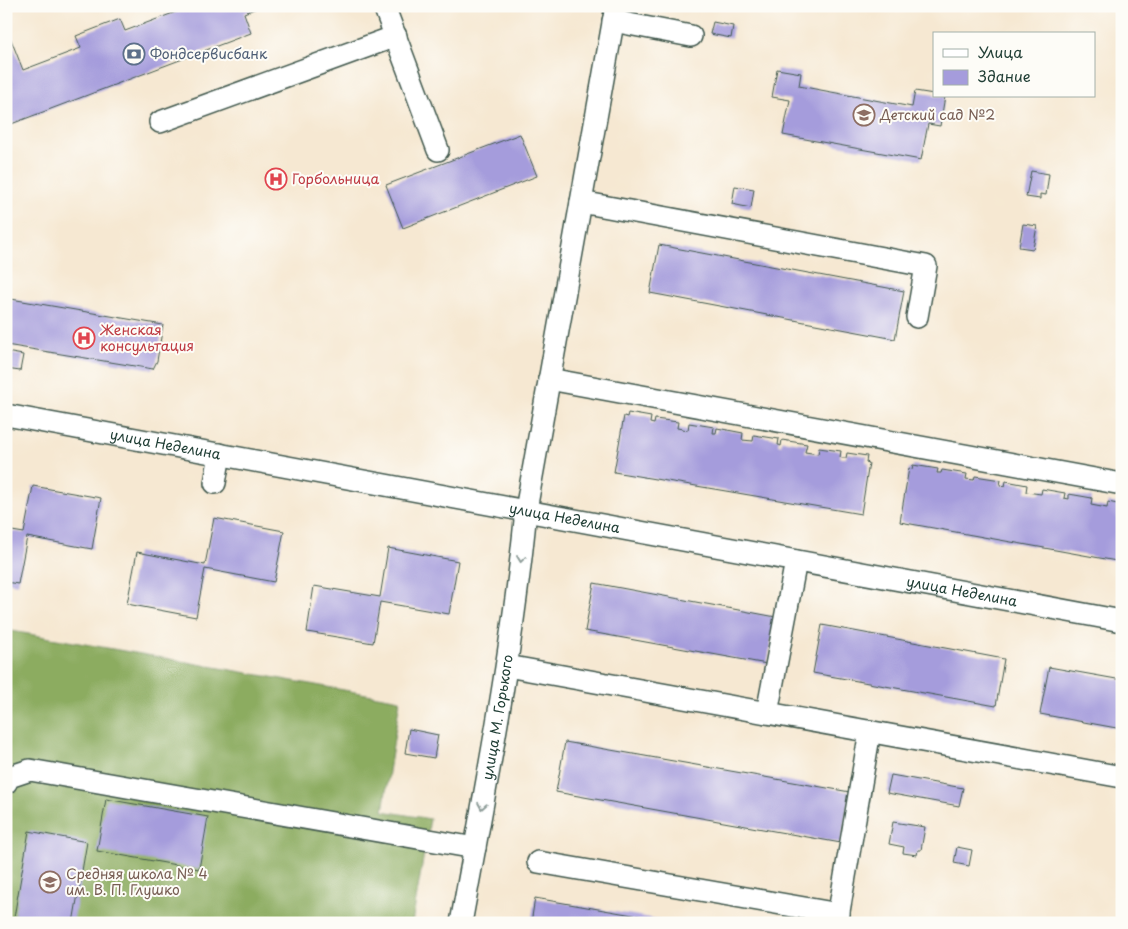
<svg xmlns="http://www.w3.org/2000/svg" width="1128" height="929" font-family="'Playpen Sans',sans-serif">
<rect width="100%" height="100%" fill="#fdfcf7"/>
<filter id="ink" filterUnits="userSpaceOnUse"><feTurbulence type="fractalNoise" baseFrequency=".02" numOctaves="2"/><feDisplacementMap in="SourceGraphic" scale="10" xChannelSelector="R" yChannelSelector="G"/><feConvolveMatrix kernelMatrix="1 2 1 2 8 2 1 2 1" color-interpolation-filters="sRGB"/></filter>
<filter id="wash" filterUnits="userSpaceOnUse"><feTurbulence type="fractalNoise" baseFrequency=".0096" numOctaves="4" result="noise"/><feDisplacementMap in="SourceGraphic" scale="20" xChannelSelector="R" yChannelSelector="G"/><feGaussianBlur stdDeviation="1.12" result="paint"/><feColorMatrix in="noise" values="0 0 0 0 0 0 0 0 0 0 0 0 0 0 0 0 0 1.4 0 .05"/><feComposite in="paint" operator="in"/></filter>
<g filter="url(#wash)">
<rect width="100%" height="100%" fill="#f6e8d2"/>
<!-- forest -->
<path fill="#8cac60" stroke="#56744a" d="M6,630L400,700L383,811L430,819L412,923H6Z"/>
<g id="blocks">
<!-- building -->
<path fill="#a59cdc" d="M192,6H262L244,13L251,33L6,126V27L23,70L81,48L76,36L120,19L125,31Z
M713,22L733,26L731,38L710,34Z
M777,69L801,73L799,86L912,107L915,91L934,94V96H945L940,126L928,124L921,160L783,135L790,100L772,97Z
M520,134L537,176L403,228L386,185Z
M1031,171L1049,174L1046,195L1040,194V199L1026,197Z
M735,186L754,189L751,208L732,204Z
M1023,224L1037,226L1033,249L1019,247Z
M659,245L904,291L895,339L650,293Z
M11,299L163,325L157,361L153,369L6,345V331Z
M6,352L23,355L20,371L6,369Z
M628,413L651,417L650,423L654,424L655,419L678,422L677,428L688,430L689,423L714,427L713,433H716L717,428L743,433L742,440L753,441L754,435L779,439L778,445H779L781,446L782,440L807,444L805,452L818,454L819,448L841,451L840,457L842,458H846L847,453L867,456L866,462L869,463L861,514L614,472L624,416L627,417Z
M913,465L938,469L937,473H941L942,470L967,474L966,479L974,480L975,476L1001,480L1000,485L1005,486L1006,481L1027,485L1026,492L1041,494L1042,489L1065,493L1064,498L1069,499V494L1092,498L1091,505L1107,508L1108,502L1122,505V562L900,522L909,468L912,469Z
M33,486L101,498L92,549L27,537L18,584L6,582V530L24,533Z
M214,518L284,531L274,582L205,569L196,617L127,604L137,552L205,565Z
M388,548L458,561L449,614L380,602L373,643L307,632L314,586L380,597Z
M594,583L776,617L767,664L585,631Z
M822,625L1004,659L996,706L813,673Z
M1049,667L1122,680V729L1040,714Z
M409,729L438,735L434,758L405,753Z
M565,742L850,792L841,843L556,792Z
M891,775L963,788L959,806L887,793Z
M106,799L208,817L199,869L97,851Z
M893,822L925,827L921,850H918L917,855L903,853L904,847L889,844Z
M29,831L87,842L73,923H13Z
M957,847L972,850L969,866L954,863Z
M535,898L673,922V923H531Z"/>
</g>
</g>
<g filter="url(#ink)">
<use href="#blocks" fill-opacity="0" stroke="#3f574c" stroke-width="1"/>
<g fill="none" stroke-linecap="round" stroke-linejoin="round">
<!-- minor casing -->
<g stroke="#3f574c" stroke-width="24">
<g id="minor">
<path d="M384,6L438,150"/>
<path d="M613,21L691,36"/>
<path d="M160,122L396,36"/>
<path d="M581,202L926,266L917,317"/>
<path d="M549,379L1122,484"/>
<path id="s1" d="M6,415L1122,621"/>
<path d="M215,483L220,454"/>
<path d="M507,666L1122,777"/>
<path d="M767,713L796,561"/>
<path d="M6,783L9,777L30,770L475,848"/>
<path d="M538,862L839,914"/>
<path id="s2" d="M461,923C486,786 513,649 526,510L616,6"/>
<path d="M837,923L870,731"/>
</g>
</g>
<!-- minor -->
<use href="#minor" stroke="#fff" stroke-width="21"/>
</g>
<!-- one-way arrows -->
<defs><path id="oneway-chevron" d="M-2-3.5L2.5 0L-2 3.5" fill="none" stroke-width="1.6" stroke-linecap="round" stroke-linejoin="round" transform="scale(1.25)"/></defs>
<g stroke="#8f9e9a">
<use href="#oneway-chevron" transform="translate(521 559) rotate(97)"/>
<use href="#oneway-chevron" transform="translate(482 806) rotate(100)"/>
</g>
</g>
<!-- icons -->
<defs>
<g id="bank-ring" transform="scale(1.125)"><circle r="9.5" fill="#fdfcf7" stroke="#5c6f8a" stroke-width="1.5"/><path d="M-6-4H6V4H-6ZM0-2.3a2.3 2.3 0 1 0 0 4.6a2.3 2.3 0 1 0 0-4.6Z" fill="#5c6f8a"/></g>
<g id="school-ring" transform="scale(1.125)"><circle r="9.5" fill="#fdfcf7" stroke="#8d6e63" stroke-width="1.5"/><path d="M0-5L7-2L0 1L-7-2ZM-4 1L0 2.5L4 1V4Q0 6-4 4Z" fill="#8d6e63"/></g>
<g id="hospital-ring" transform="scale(1.125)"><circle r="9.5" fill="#fdfcf7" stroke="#e0444e" stroke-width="1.5"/><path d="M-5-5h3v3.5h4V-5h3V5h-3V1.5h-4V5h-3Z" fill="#e0444e"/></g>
</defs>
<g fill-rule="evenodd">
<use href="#bank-ring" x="134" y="54"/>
<use href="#school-ring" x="864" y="115"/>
<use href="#hospital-ring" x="276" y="179"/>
<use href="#hospital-ring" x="84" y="338"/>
<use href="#school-ring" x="50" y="882"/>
</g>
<g text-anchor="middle" stroke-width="4" stroke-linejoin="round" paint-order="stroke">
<!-- service labels -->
<g font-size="14" fill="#4e5e75" stroke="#fdfcf7" text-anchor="start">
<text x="150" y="59">Фондсервисбанк</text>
</g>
<!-- education labels -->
<g font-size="14" fill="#785e54" stroke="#fdfcf7" text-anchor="start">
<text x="880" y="120">Детский сад №2</text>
<text x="66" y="879">Средняя школа № 4<tspan x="66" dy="16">им. В. П. Глушко</tspan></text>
</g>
<!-- health labels -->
<g font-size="14" fill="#be3a42" stroke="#fdfcf7" text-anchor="start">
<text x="292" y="184">Горбольница</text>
<text x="100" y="335">Женская<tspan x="100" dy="16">консультация</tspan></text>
</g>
<!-- street labels -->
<g font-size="14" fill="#1f3d34" stroke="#fdfcf7">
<text dy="5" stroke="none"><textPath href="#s1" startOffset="162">улица Неделина</textPath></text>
<text dy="5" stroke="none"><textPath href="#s1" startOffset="568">улица Неделина</textPath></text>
<text dy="5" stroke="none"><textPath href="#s1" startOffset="972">улица Неделина</textPath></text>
<text dy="5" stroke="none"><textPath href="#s2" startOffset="209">улица М. Горького</textPath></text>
</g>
</g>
<!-- margin -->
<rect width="1128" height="929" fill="none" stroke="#fdfcf7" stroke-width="25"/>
<!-- legend -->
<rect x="933" y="32" width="162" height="65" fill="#fdfcf7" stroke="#a4b0a9"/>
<rect x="943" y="49" width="25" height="8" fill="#ffffff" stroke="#a4b0a9"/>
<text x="978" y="58" font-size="15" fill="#1f3d34">Улица</text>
<rect x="943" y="70" width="25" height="15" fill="#a59cdc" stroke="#a4b0a9"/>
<text x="978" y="82" font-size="15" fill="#1f3d34">Здание</text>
</svg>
